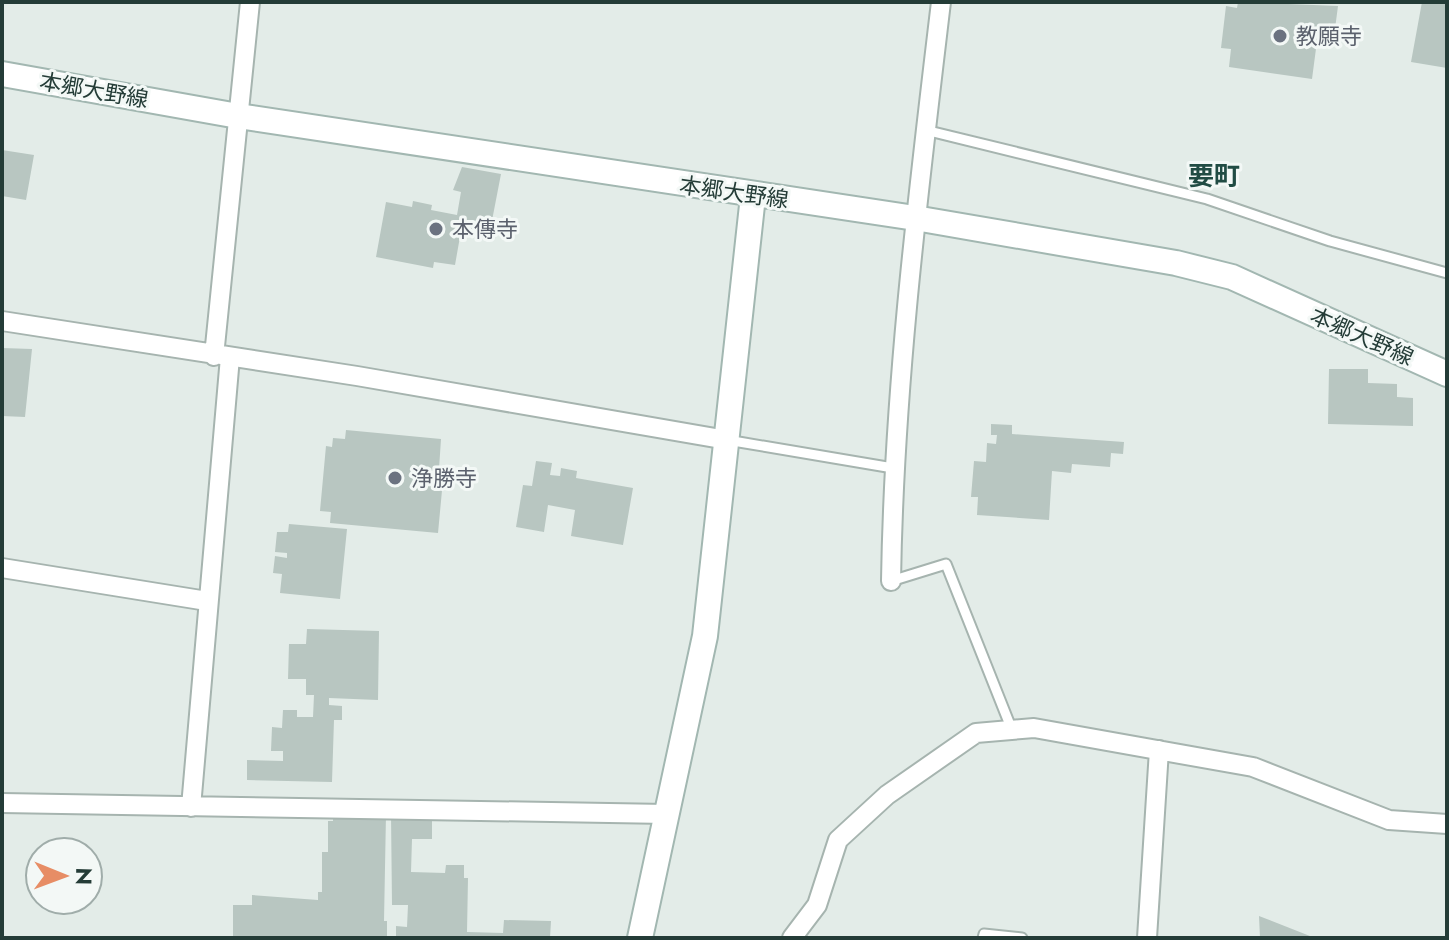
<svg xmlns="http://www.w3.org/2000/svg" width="1449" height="940" font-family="Jost,'Noto Sans JP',sans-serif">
<rect width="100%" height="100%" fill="#e3ece8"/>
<!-- building -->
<path fill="#b8c6c1" d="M1238,2L1338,6L1333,44L1317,41L1312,79L1229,67L1231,49L1221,48L1226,6L1237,8Z
M1422,2H1447V68L1411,62Z
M2,150L34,155L26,200L2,196Z
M462,167L501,174L489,236L461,231L455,265L434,262L433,268L376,257L386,202L412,207L413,201L432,205L431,210L457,215L461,192L453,190Z
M2,348L32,349L25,417L2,416Z
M1329,369H1368V383L1397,384V397L1413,398V426L1328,424Z
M991,424L1012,425V434L1124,442L1123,454L1111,453L1110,467L1072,464L1071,473L1052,471L1049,520L977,515L978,497H971L974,461L986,462L987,443L996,444L997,435H991Z
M346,430L441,439L439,469H444L438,533L330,523L331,512L320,511L326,446L332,447L333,438L345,439Z
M536,461L552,463L550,475L560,476L561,468L577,471L576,478L633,488L623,545L571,536L575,510L548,505L544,532L516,527L523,485L532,486Z
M289,524L347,529L340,599L280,593L282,574L273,573L275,556L287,558V553L275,552L277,532H288Z
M307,629L379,631L378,700L329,698V705L342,706V720H334L332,782L247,780V760L283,761V751H271L272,727L282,728L283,710H297V717H313L314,695H306V679H288L289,644H306Z
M333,814H386L384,921H387V938H233V905H252V895L318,900V892H322V852H328V821H333Z
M391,814L432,815V839H412L411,872L445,873L446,865H464V878H468L467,932L503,933L504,920L551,921L550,938H396V926L407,927L408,905H392Z
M1259,916L1315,938H1260Z"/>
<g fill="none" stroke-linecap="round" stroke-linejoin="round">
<!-- lane casing -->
<g stroke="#a6b4af" stroke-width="13">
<path id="lane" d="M925,130L1207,199L1330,241L1447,273
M727,440L893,468
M891,581L946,564L1012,730
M983,938L984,934L1022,938"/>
</g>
<!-- street casing -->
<g stroke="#a6b4af" stroke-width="22">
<path id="street" d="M2,321L357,376L727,440
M214,356L250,2
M2,568L207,601
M891,581C894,387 918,195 941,2
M2,803L667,814
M191,807L230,357
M792,938L817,905L838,840L887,795L976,733L1034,728L1253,767L1389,820L1447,824
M1147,938L1159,750"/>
</g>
<!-- secondary casing -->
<g stroke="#a2b7b1" stroke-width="28">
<path id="secondary" d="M2,74L238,116L915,218L1176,263L1232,277L1447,374
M640,938L705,636L753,196"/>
</g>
<!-- lane -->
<use href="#lane" stroke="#fff" stroke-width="9"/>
<!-- street -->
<use href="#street" stroke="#fff" stroke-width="18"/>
<!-- secondary -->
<use href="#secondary" stroke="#fff" stroke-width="24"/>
</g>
<!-- markers -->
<g fill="#6b7280" stroke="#f3f8f6" stroke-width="3">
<circle cx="1280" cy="36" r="8"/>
<circle cx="436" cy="229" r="8"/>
<circle cx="395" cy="478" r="8"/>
</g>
<g text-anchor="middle" stroke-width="6" stroke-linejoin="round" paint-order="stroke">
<!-- worship labels -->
<g font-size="22" fill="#5b616d" stroke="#f3f8f6" text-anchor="start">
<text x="1296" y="44">教願寺</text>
<text x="452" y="237">本傳寺</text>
<text x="411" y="486">浄勝寺</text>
</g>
<!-- street labels -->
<g font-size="22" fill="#243c37" stroke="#f3f8f6">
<text transform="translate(94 90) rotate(10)" y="8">本郷大野線</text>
<text transform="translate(734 192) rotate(8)" y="8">本郷大野線</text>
<text transform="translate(1362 336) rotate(24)" y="8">本郷大野線</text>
</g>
<!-- quarter labels -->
<g font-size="26" font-weight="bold" fill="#214c44" stroke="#f3f8f6">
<text x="1214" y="185">要町</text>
</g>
</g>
<!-- border -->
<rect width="1449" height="940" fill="none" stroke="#243c37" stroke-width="8"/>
<!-- north arrow -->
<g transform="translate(64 876) rotate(91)"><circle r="38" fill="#f3f8f6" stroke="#a0adaa" stroke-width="2"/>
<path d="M0-6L14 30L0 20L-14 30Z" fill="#e78d65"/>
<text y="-12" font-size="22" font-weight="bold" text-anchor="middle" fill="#243c37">N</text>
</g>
</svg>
